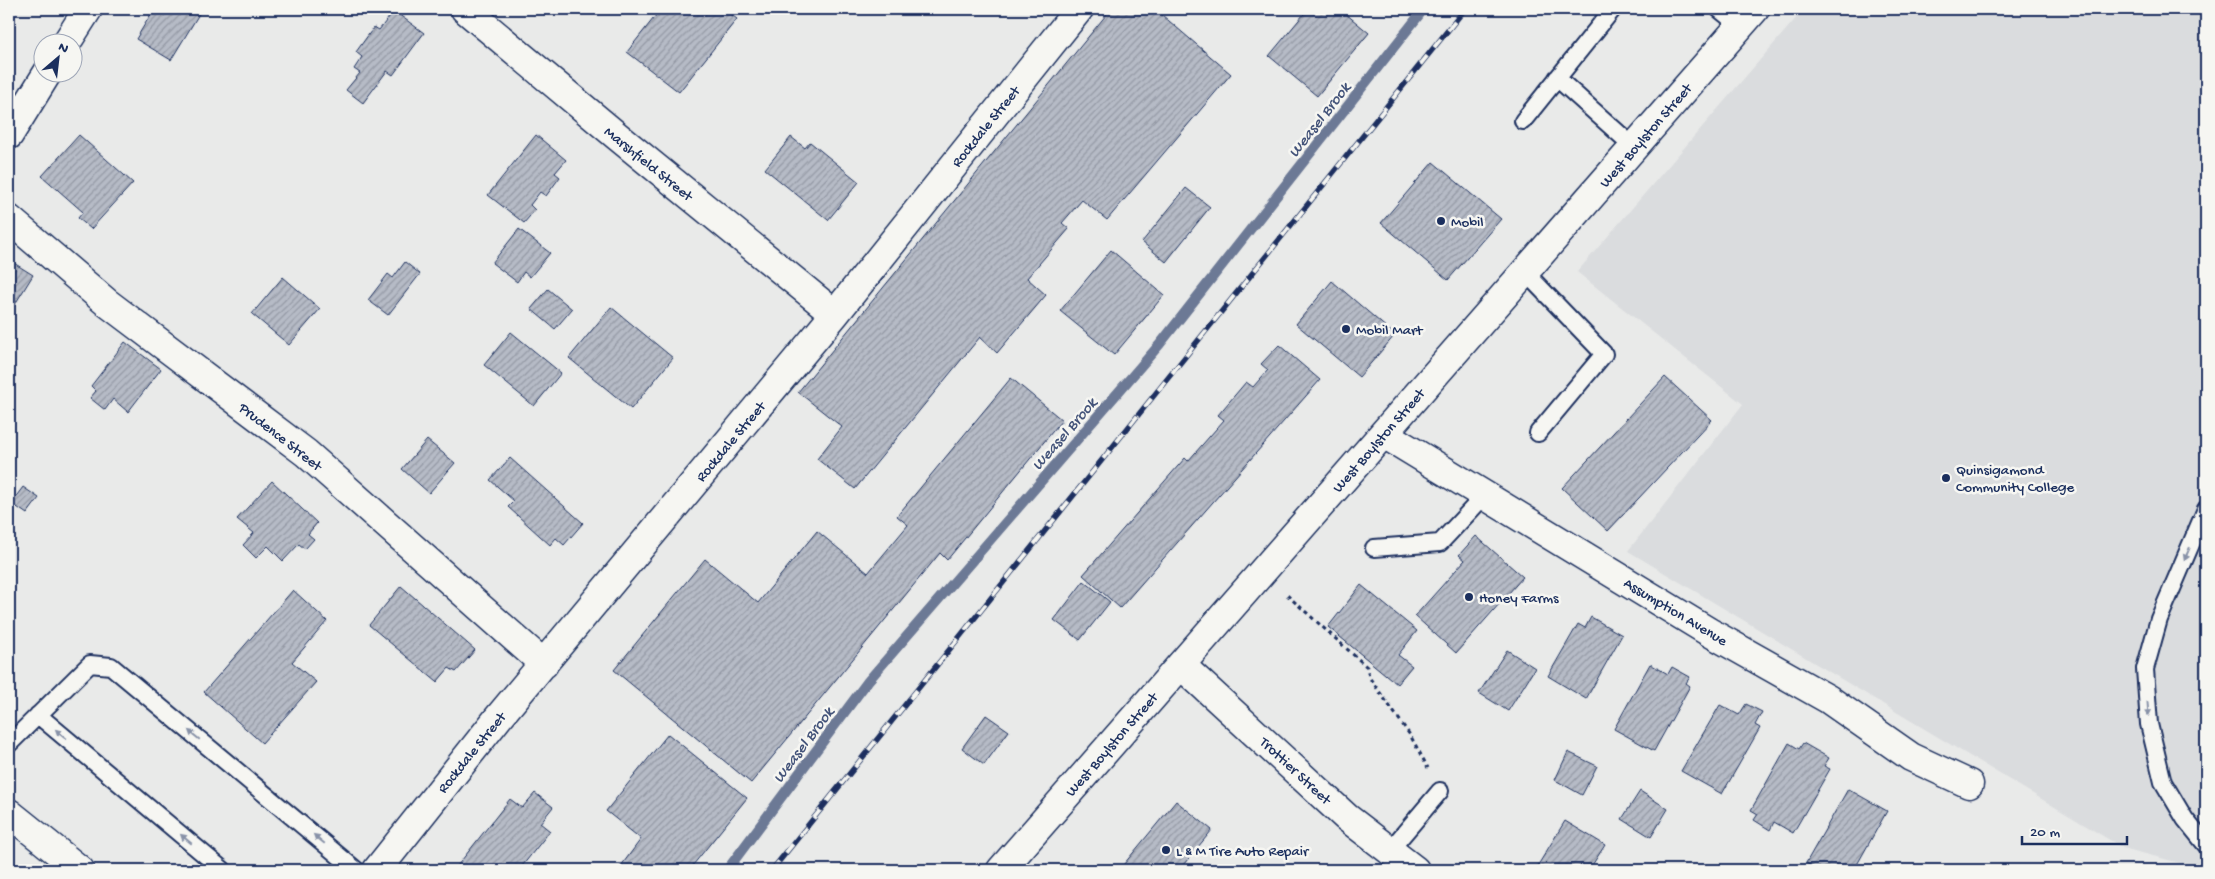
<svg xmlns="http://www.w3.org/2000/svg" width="2215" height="879" font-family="'Gochi Hand',sans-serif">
<defs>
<pattern id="building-hatch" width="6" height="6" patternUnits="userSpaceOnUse" patternTransform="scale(1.25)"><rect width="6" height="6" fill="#b6bbc6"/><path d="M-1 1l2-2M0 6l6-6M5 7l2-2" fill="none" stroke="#9398a4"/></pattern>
</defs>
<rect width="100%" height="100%" fill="#e9eae9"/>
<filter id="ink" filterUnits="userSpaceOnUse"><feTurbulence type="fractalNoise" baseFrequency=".02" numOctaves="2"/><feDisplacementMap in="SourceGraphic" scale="10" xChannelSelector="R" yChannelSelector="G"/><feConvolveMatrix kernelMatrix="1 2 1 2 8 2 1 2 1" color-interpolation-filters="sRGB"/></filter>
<g filter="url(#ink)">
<!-- built -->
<path fill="#dadcde" d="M1804,9H2206V870L2123,848L1628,551L1743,404L1577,272Z"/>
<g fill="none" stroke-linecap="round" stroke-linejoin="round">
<!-- stream -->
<path stroke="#6c7995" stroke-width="10" d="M727,870L868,681L1160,344L1420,14"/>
</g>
<!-- building -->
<path fill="url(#building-hatch)" stroke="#1b2f5e" d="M154,9H202L171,60L136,39Z
M661,9H724L737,19L679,92L627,52Z
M1111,9H1155L1231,74L1107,220L1082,200L1062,223L1069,229L1027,278L1046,295L997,353L980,337L855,489L817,459L842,427L798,392Z
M1308,9H1340L1369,33L1317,96L1269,56Z
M394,11L424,33L393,75L387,71L363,103L346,90L360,73L354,69L362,57L356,52L374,27L379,30Z
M79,135L133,183L91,229L78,218L83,212L42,176Z
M536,135L566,160L555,173L560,177L546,196L540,192L530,205L535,210L524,223L488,195Z
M791,137L805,148L810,142L859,182L828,220L765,169Z
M1433,162L1501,219L1448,280L1381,223Z
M1186,188L1210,207L1166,262L1142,242Z
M519,229L550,253L530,277L524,272L517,282L492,263Z
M1111,250L1164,295L1114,355L1060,311Z
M9,260L33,275L9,314Z
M405,262L420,274L388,315L368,300L388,274L393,278Z
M283,277L320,309L289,345L252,314Z
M1332,281L1395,335L1359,377L1296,324Z
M548,289L572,309L555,329L531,309Z
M611,307L673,358L631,409L569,358Z
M511,332L561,373L534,406L484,365Z
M125,342L161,369L128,412L113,399L105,410L90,398L96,391L91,386Z
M1279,345L1320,380L1120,608L1083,575L1185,458L1188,461L1224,420L1218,415L1246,382L1253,387L1268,370L1261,364Z
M1665,377L1712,420L1608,531L1562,488Z
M1011,378L1062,420L947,560L940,553L751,783L614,670L705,559L758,603L817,531L868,573L908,525L897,516Z
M427,440L455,463L429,493L402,469Z
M510,458L583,523L564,545L556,538L550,545L508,507L514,501L490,480Z
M272,481L317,523L308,534L314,539L305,549L299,544L283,561L268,546L256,558L243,545L254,533L237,519Z
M23,487L39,498L27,514L11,503Z
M1476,536L1523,577L1456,653L1415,616L1465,560L1459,555Z
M1084,581L1110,602L1080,640L1054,620Z
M1361,585L1417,631L1398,655L1412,666L1397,684L1328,627Z
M401,586L475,650L456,672L449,668L437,682L369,625Z
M293,590L327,621L292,662L316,682L262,743L204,692Z
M1591,617L1622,635L1586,699L1548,676L1578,624L1585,628Z
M1507,650L1535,668L1508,711L1479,693Z
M1650,664L1668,674L1672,667L1690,677L1686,683L1690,686L1654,751L1614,729Z
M1746,704L1762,712L1755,725L1760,728L1722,794L1681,771L1720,705L1739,715Z
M986,715L1009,731L984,765L962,748Z
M668,734L747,798L689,870H618L641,839L606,811Z
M1789,743L1799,749L1803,743L1829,758L1824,766L1830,769L1793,833L1774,822L1770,830L1754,820L1758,814L1751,810Z
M1568,752L1597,766L1582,795L1555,780Z
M1848,789L1887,811L1854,870H1818L1806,863Z
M1640,791L1668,809L1651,837L1622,819Z
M535,793L553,807L540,823L550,831L519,870H454L510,799L522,808Z
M1176,801L1212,830L1179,870H1119Z
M1565,821L1605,845L1589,870H1535Z"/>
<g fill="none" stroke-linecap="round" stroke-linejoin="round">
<!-- service casing -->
<g stroke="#1b2f5e" stroke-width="20">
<path id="service" d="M1719,9L1740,26
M1557,78L1635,148
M1523,121L1613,9
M1525,272L1604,354L1538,433
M2206,509L2159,619L2145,669L2149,724L2163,782L2185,819L2206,845
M1374,548L1440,543L1485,495
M38,715L223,870
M9,744L90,664L111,666L356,870
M1390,850L1440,791"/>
</g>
<!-- minor casing -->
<g stroke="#1b2f5e" stroke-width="31">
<path id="minor" d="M465,9L617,136L835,314
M67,42L88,9
M9,135L48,72
M9,219L106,302L306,453L544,664
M1384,434L1709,632L1828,699L1911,757L1969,784
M1181,665L1346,817L1415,870
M9,813L80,870
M377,870L498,718L835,314L1079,9"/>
</g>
<!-- secondary casing -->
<g stroke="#1b2f5e" stroke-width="31">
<path id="secondary" d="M1001,870L1755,9"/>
</g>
<!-- path -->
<path stroke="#1b2f5e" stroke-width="3" stroke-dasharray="4 4" stroke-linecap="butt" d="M1287,595L1367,667L1369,677L1410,735L1428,768"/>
<!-- service -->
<use href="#service" stroke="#f6f6f2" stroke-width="16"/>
<!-- minor -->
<use href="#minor" stroke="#f6f6f2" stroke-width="28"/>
<!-- secondary -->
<use href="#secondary" stroke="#f6f6f2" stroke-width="28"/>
<!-- rail casing -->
<g stroke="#1b2f5e" stroke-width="5.5">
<path id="rail" d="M772,870L1465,9"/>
</g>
<!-- rail -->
<use href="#rail" stroke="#f6f6f2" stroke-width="4" stroke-dasharray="11" stroke-linecap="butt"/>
</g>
<!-- one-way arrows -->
<defs><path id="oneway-solid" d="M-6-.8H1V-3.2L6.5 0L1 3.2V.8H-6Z" transform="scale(1.25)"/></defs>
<g fill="#8892a8">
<use href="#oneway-solid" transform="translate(2187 554) rotate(113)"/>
<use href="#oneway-solid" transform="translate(2148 709) rotate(86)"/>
<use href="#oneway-solid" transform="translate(61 734) rotate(-140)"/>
<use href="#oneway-solid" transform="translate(194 735) rotate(-140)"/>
<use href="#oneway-solid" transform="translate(186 839) rotate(-140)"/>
<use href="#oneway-solid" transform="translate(319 839) rotate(-140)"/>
</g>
</g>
<!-- markers -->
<g fill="#1b2f5e" stroke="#f6f6f2" stroke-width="2">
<circle cx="1441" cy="221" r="5"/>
<circle cx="1346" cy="329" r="5"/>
<circle cx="1946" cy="478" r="5"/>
<circle cx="1469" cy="597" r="5"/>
<circle cx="1166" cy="850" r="5"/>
</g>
<g text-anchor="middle" stroke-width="5" stroke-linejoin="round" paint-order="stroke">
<!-- street labels -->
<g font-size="15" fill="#1b2f5e" stroke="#f6f6f2">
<text transform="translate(985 126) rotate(-51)" y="5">Rockdale Street</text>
<text transform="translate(1645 135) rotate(-49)" y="5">West Boylston Street</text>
<text transform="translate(649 163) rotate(39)" y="5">Marshfield Street</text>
<text transform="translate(281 436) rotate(38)" y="5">Prudence Street</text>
<text transform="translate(1378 440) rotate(-49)" y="5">West Boylston Street</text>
<text transform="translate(730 441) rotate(-50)" y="5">Rockdale Street</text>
<text transform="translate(1676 611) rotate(31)" y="5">Assumption Avenue</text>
<text transform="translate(1111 744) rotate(-49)" y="5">West Boylston Street</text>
<text transform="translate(471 752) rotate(-51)" y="5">Rockdale Street</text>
<text transform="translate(1296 770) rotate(43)" y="5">Trottier Street</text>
</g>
<!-- poi labels -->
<g font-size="15" fill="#1b2f5e" stroke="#f6f6f2" text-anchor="start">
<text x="1451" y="226">Mobil</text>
<text x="1356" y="334">Mobil Mart</text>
<text x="1956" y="474">Quinsigamond<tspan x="1956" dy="17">Community College</tspan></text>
<text x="1479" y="602">Honey Farms</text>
<text x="1176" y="855">L &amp; M Tire Auto Repair</text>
</g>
<!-- water labels -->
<g font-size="16" font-style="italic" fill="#44547a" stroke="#f6f6f2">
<text transform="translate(1318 119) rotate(-52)" y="6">Weasel Brook</text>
<text transform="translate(1063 433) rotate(-49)" y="6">Weasel Brook</text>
<text transform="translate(802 744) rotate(-53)" y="6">Weasel Brook</text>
</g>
</g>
<!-- margin -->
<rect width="2215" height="879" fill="none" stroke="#f6f6f2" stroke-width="30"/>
<rect x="15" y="15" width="2185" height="849" fill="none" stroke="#1b2f5e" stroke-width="2" filter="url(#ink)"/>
<!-- north arrow -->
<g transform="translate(58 58) rotate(28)"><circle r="24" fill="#f6f6f2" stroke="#9ea6b7"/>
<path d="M0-4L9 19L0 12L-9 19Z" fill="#1b2f5e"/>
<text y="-8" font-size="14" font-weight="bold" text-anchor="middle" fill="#1b2f5e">N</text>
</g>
<!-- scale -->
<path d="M2022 836v8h105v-8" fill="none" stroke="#1b2f5e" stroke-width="2.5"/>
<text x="2030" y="836" font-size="15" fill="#1b2f5e" stroke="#f6f6f2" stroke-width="4" paint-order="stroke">20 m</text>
</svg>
